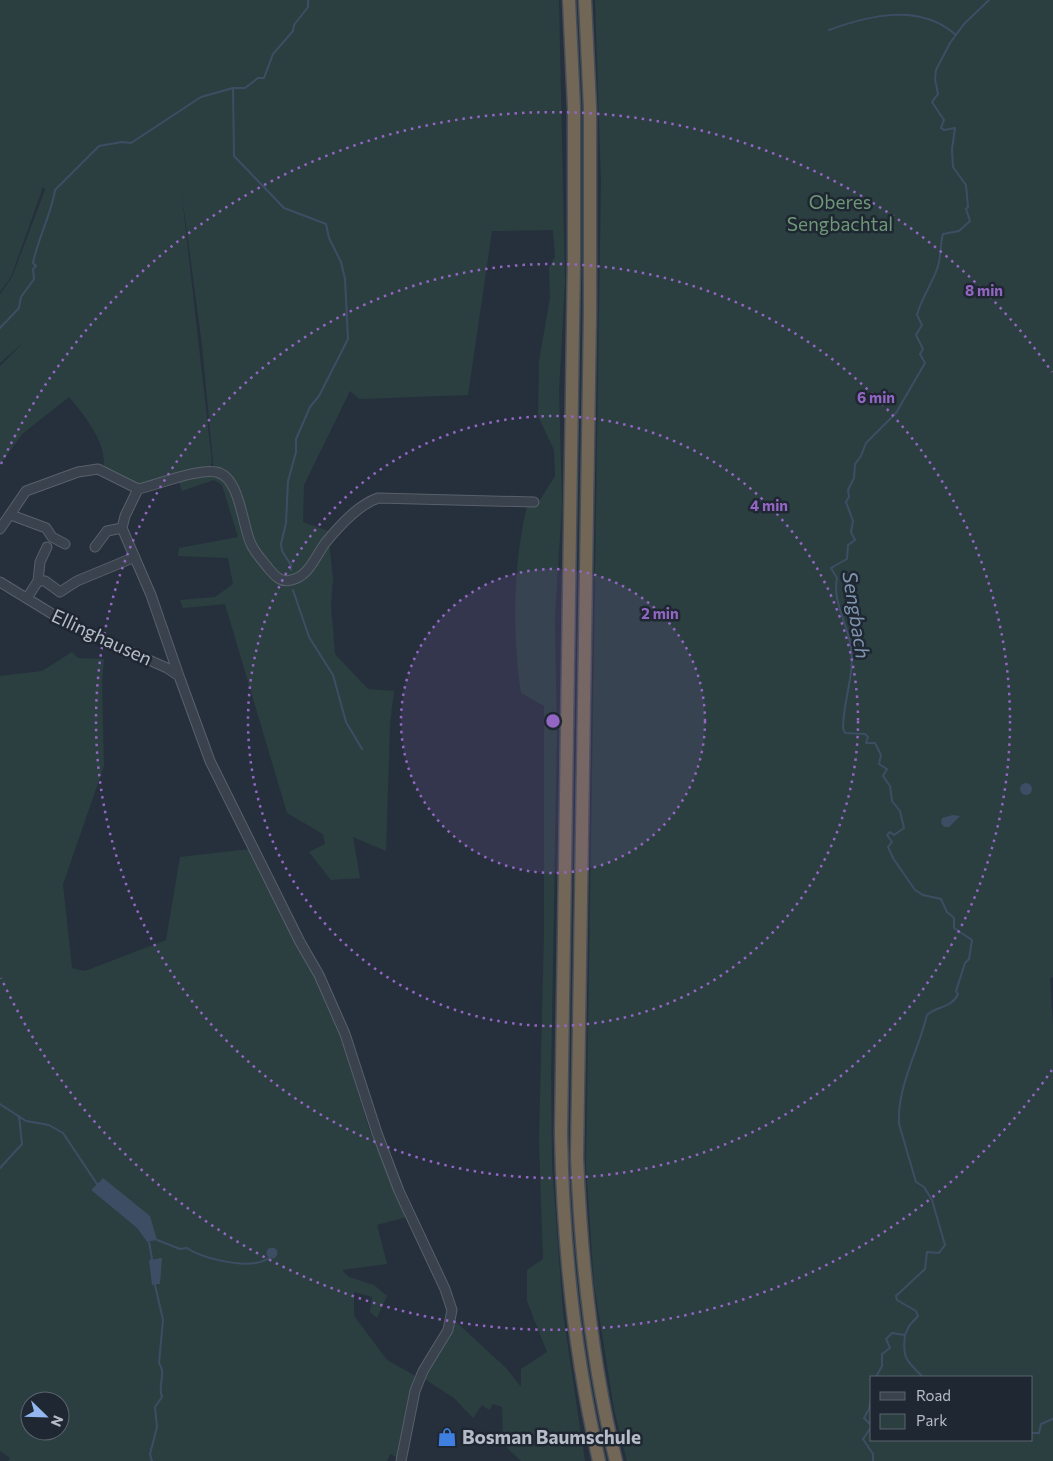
<svg xmlns="http://www.w3.org/2000/svg" width="1053" height="1461" font-family="Commissioner,sans-serif">
<rect width="100%" height="100%" fill="#26303c"/>
<!-- green -->
<path fill="#2b3f40" fill-rule="evenodd" d="M0,0H559L565,282L559,391L562,504L555,617L557,737L551,1074L552,1165L563,1313L585,1461H521L503,1444L502,1407L493,1404L489,1410L482,1405L473,1418L454,1398L423,1378L445,1344L454,1320L506,1368L521,1387V1369L547,1352L527,1301V1270L543,1259L539,1141L544,932V706L521,693C512,635 513,564 527,506L538,503L555,476L554,450L538,416L539,361L550,298L549,267L555,257L553,230L492,231L468,395L359,399L350,391L304,485L303,522L328,531L333,579L331,606L335,654L368,689L394,691L390,724L386,851L353,837L360,878L331,880L309,852L325,844L323,834L287,813L225,604L183,608L180,600L215,597L233,584L228,558L178,556L179,548L238,537L222,485L214,480L182,491L178,480L214,472L202,345L181,188L212,462L208,470L141,487L103,468C109,446 84,414 69,397L22,434L0,465V366L24,342L0,363V294L12,277L45,190L43,187L11,277L0,292Z
M595,0H1053V977L1050,978L1053,1025V1461H627L614,1409L594,1284L586,1166L601,182ZM872,1377H1032V1440H872Z
M72,652L78,658L104,659L102,682L104,766L63,884L72,968L85,971L166,940L180,857L250,849L271,893L320,986L344,1045L369,1129L407,1217L377,1225L387,1264L342,1270L349,1277L374,1285L387,1296L377,1318L370,1312L372,1297L354,1292V1316L387,1360L417,1377L406,1412L398,1458L390,1454L387,1461H8L10,1458L0,1451V676L42,671ZM103,1178L157,1240L147,1242L137,1228L91,1190ZM30,1401H60V1431H30Z"/>
<!-- water -->
<path fill="#3d4e64" d="M1020 789a6 6 0 1 1 12 0a6 6 0 1 1-12 0Z
M953,815L960,816L949,827H944L941,823L942,818Z
M103,1178L150,1216L157,1240L147,1242L137,1228L91,1190Z
M266.5 1253a5.5 5.5 0 1 1 11 0a5.5 5.5 0 1 1-11 0Z
M162,1258L160,1284L152,1285L149,1260Z"/>
<g fill="none" stroke-linecap="round" stroke-linejoin="round">
<!-- stream -->
<path stroke="#3d4e64" stroke-width="2" d="M829,30C870,15 920,3 956,35
M233,88L234,156L284,208L326,224L329,238L341,262L345,279L348,339L319,396L310,407L296,439V452L288,481L286,523L281,544L282,551L291,565V570
M0,328L19,308L21,297L34,279L33,269L36,266L33,263C38,238 52,212 55,190L99,146L122,142L131,143L201,97L233,88H245L258,78H264L273,54L293,31L294,25L308,7V0
M293,590L309,637L333,675L346,722L362,749
M0,1104L26,1121L49,1125L63,1133L97,1184
M0,1168L22,1144L19,1116
M157,1240L180,1249L187,1248C201,1258 238,1266 255,1263C260,1263 265,1260 270,1258
M149,1242L152,1259
M905,1335C902,1359 907,1361 923,1377
M876,1377L882,1366V1354L890,1348L886,1339L892,1333L905,1335L909,1326L918,1316L916,1311L897,1300L896,1296L925,1269L927,1252L939,1253L945,1245L932,1200L924,1187L916,1182L899,1124C897,1086 918,1052 927,1015C937,1006 952,1008 958,994L956,991L965,963L969,959L972,940L954,928V918L947,912L941,899L923,895L915,890L893,858L888,847L892,842L887,835L890,832L894,835L904,828L900,811L892,801L890,786L883,776L887,769L879,764L881,755L875,743H866L868,737L865,734L845,733L843,728C843,701 855,675 851,647C848,624 832,602 837,578L831,568L847,559L848,545L855,540L851,532L853,521L846,502L849,497L848,490L854,478L855,464L861,456L866,443L896,413L925,363L920,354L923,349L916,335L922,325L917,315C922,296 933,283 938,266C941,256 940,245 943,234L959,231L970,221L966,209L968,207L966,185L953,167L952,149L955,128L944,130L941,128L944,120L932,102L938,94L935,79L936,70L950,43L964,24L989,0
M872,1394L869,1409L864,1418L872,1426
M872,1426L863,1439L873,1454V1461
M1032,1433H1039L1041,1424L1053,1419
M152,1461L150,1454L157,1427L155,1407L162,1397C157,1385 167,1374 159,1363L163,1320L155,1285"/>
<!-- minor casing -->
<g stroke="#58606b" stroke-width="11">
<path id="minor" d="M138,489L125,516L122,528L151,595L179,676
M11,515L46,528L52,537L65,544
M0,529L26,491L78,472L98,469L138,489C157,485 199,468 216,472C240,476 242,525 251,544C255,553 263,561 269,569C275,576 281,583 291,580C309,577 316,555 326,542C340,525 358,505 378,498L534,502
M95,547L107,531L122,528
M38,581H45L60,592L77,581L135,557
M0,582L72,626L167,668L179,676L210,761L300,942L319,975L345,1034L377,1133L399,1191L445,1289L452,1310L448,1330L423,1371L415,1391L401,1461
M27,598L38,581L40,562L47,547"/>
</g>
<!-- highway casing -->
<g stroke="#454d58" stroke-width="15">
<path id="highway" d="M569,0L574,108V257L561,1134C563,1245 574,1353 599,1461
M585,0L590,108V314L577,1157C581,1259 591,1361 616,1461"/>
</g>
<!-- minor -->
<use href="#minor" stroke="#3a424d" stroke-width="9"/>
<!-- highway -->
<use href="#highway" stroke="#726757" stroke-width="12"/>
</g>
<!-- distance rings -->
<circle cx="553" cy="721" r="152" fill="#9366c3" fill-opacity=".12"/>
<g fill="none" stroke="#9366c3" stroke-width="2.5" stroke-dasharray="2.5 5">
<circle cx="553" cy="721" r="152"/>
<circle cx="553" cy="721" r="305"/>
<circle cx="553" cy="721" r="457"/>
<path d="M1052 1070A609 609 0 0 1 1 978M1 464A609 609 0 0 1 1052 372"/>
</g>
<!-- icons -->
<defs>
<g id="shop-bare" transform="scale(1.5)"><path d="M-5-2.5h2.3a2.7 3.5 0 0 1 5.4 0H5L5.5 6h-11ZM-1.5-2.5h3a1.5 2.3 0 0 0-3 0Z" fill="#3f7fe0" stroke="#1f2732" stroke-width="2.5" paint-order="stroke"/></g>
</defs>
<g fill-rule="evenodd">
<use href="#shop-bare" x="447" y="1437"/>
</g>
<g text-anchor="middle" stroke-width="5" stroke-linejoin="round" paint-order="stroke">
<!-- park labels -->
<g font-size="19" fill="#6e9777" stroke="#1f2732">
<text x="840" y="209">Oberes<tspan x="840" dy="22">Sengbachtal</tspan></text>
</g>
<!-- street labels -->
<g font-size="19" fill="#b6bdc8" stroke="#1f2732">
<text transform="translate(102 637) rotate(25)" y="7">Ellinghausen</text>
</g>
<!-- poi labels -->
<g font-size="19" font-weight="bold" fill="#b6bdc8" stroke="#1f2732" text-anchor="start">
<text x="462" y="1444">Bosman Baumschule</text>
</g>
<!-- water labels -->
<g font-size="20" font-style="italic" fill="#7f94ad" stroke="#1f2732">
<text transform="translate(856 615) rotate(81)" y="7">Sengbach</text>
</g>
</g>
<circle cx="553" cy="721" r="8" fill="#9366c3" stroke="#1f2732" stroke-width="2.5"/>
<g font-size="15" text-anchor="middle" font-weight="bold" fill="#9366c3" stroke="#1f2732" stroke-width="5" stroke-linejoin="round" paint-order="stroke">
<text x="984" y="296">8 min</text>
<text x="876" y="403">6 min</text>
<text x="769" y="511">4 min</text>
<text x="660" y="619">2 min</text>
</g>
<!-- legend -->
<rect x="870" y="1376" width="162" height="65" fill="#1f2732" stroke="#5b636e"/>
<rect x="880" y="1392" width="25" height="8" fill="#3a424d" stroke="#5b636e"/>
<text x="916" y="1401" font-size="15" fill="#b6bdc8">Road</text>
<rect x="880" y="1414" width="25" height="15" fill="#2b3f40" stroke="#5b636e"/>
<text x="916" y="1426" font-size="15" fill="#b6bdc8">Park</text>
<!-- north arrow -->
<g transform="translate(45 1416) rotate(113)"><circle r="24" fill="#1f2732" stroke="#5b636e"/>
<path d="M0-4L9 19L0 12L-9 19Z" fill="#92b7f1"/>
<text y="-8" font-size="14" font-weight="bold" text-anchor="middle" fill="#b6bdc8">N</text>
</g>
</svg>
